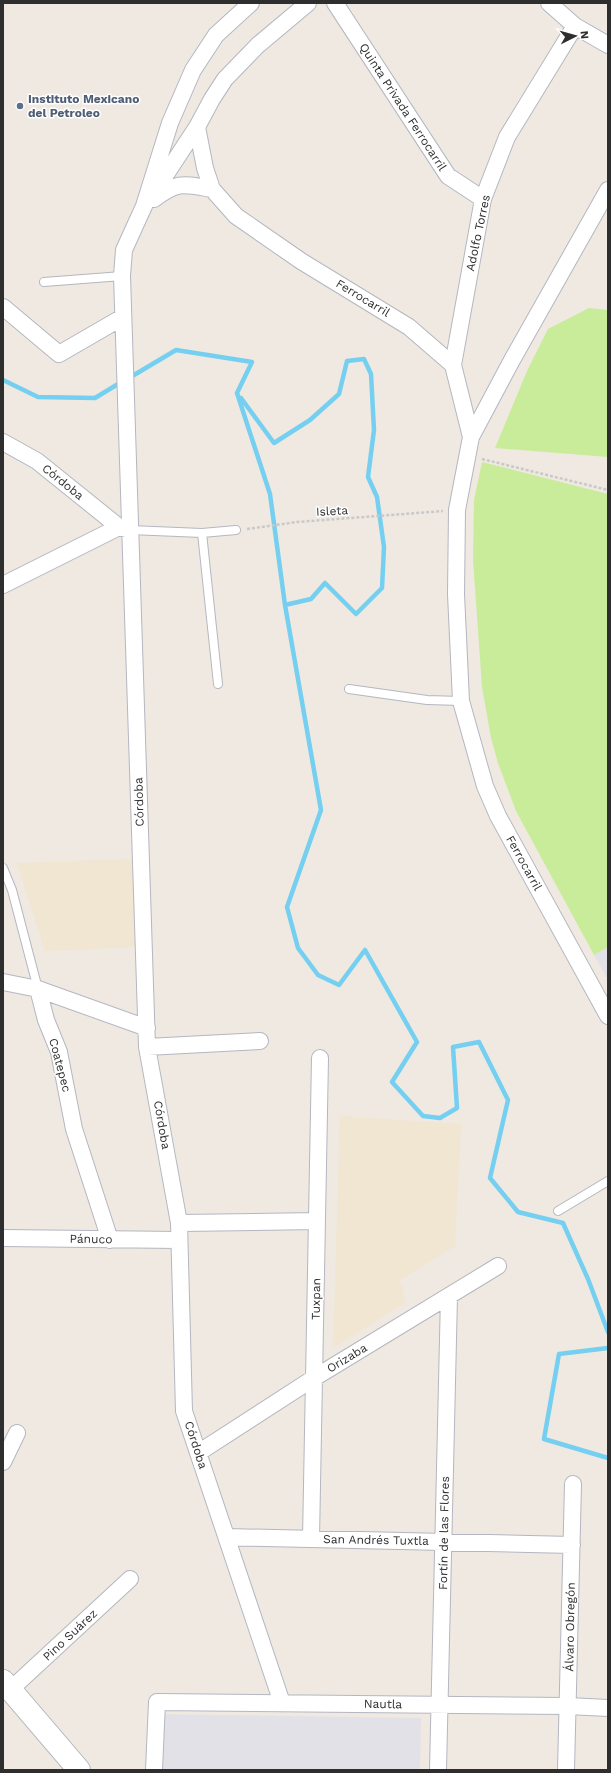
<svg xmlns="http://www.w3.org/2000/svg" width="611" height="1773" font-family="'Work Sans',sans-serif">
<rect width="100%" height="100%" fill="#efe9e1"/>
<!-- industrial -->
<path fill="#e3e1e8" d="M608,947V980L594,955Z
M151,1714L421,1718L420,1770H149Z"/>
<!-- education -->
<path fill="#f0e6d1" d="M132,859L136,947L45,951L17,863Z
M340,1116L461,1124L455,1246L400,1280L406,1302L333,1348Z"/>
<!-- pitch -->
<path fill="#c9ec9a" d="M589,308L608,310V457L495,448L527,371L548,329Z
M482,462L608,494V947L594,955L516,811L498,763L491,738L482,687L473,560L474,500Z"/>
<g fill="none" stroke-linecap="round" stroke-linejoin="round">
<!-- stream -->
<path stroke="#75cff0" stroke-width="4.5" d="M129,378L176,350L252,362L237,393L270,494L285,605L321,810L287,907L298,948L318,975L339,985L365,950L417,1042L392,1082L423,1116L440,1118L457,1108L453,1047L479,1042L508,1100L490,1178L518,1212L563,1223L588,1279L608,1332
M3,380L38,397L95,398L123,381
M241,398L274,443L310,420L339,394L347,361L364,359L371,374L374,430L368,477L377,497L384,547L382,588L356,614L325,583L311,599L285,605
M608,1348L559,1354L544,1439L608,1458"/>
<!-- service casing -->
<g stroke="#b4b7c1" stroke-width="10">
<path id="service" d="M44,282L122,276
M130,530L202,533L236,530
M202,533L218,684
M349,689L427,700L461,701
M3,868L12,890L38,989
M558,1211L608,1181"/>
</g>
<!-- minor casing -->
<g stroke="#b4b7c1" stroke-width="18">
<path id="minor" d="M251,3L216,35L193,70L170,123L144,206L124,250L122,276L147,1047L179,1223L184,1411L282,1703
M335,3L448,176L483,199
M549,3L575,26L608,45
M197,127L205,168L212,189L236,216L301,261L409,327L453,365L471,437
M608,190L512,360L471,437L457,510L456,594L461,701L485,786L498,816L608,1016
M153,194L197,127L212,99L225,79L258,45L308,3
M154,199C178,181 183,184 212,189
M3,307L59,354L123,317
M453,365L483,199L507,137L575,26
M3,442L37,461L119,527L130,530
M3,585L119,527
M3,982L38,989L147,1028
M38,989L46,1020L59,1052L74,1129L110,1240
M147,1047L260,1041
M179,1223L317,1221
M3,1238L179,1240
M198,1453L314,1378L498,1266
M3,1462L17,1433
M227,1537L572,1545
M311,1539L320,1058
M10,1690L130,1579
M154,1770L157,1702L568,1706L608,1708
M438,1770L449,1296
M566,1770L573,1484"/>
</g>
<!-- secondary casing -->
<g stroke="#b4b7c1" stroke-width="24">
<path id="secondary" d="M3,1681L79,1770"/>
</g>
<!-- path -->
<path stroke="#c9c9c9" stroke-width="2.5" stroke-dasharray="3 2" stroke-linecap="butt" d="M482,459L608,490
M247,529L297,522L443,511"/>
<!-- service -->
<use href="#service" stroke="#fff" stroke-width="8"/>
<!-- minor -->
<use href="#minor" stroke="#fff" stroke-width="16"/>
<!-- secondary -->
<use href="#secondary" stroke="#fff" stroke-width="22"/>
</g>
<!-- markers -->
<circle fill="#5c6f8a" stroke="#fff" stroke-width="1.5" cx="20" cy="106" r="4"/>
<g text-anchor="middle" stroke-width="3" stroke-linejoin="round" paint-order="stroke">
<!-- service labels -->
<g font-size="12" font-weight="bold" fill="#4e5e75" stroke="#fff" text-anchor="start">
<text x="28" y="103">Instituto Mexicano<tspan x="28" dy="14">del Petroleo</tspan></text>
</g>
<!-- street labels -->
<g font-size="12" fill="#2e2e2e" stroke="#fff">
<text transform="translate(403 107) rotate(57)" y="4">Quinta Privada Ferrocarril</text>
<text transform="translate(478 233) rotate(-78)" y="4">Adolfo Torres</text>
<text transform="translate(363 298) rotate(31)" y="4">Ferrocarril</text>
<text transform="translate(63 482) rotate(39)" y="4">Córdoba</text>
<text transform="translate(332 511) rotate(-3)" y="4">Isleta</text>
<text transform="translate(139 802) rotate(-92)" y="4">Córdoba</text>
<text transform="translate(524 863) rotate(61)" y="4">Ferrocarril</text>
<text transform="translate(60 1065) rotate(75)" y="4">Coatepec</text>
<text transform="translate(162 1125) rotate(80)" y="4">Córdoba</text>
<text transform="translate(91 1239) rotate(1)" y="4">Pánuco</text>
<text transform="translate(316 1299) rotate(-89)" y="4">Tuxpan</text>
<text transform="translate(347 1358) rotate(-31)" y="4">Orizaba</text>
<text transform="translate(196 1445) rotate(72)" y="4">Córdoba</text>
<text transform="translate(444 1533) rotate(-89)" y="4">Fortín de las Flores</text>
<text transform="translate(376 1540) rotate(1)" y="4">San Andrés Tuxtla</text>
<text transform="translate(570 1627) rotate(-89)" y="4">Álvaro Obregón</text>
<text transform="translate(70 1635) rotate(-43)" y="4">Pino Suárez</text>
<text transform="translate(383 1704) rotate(1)" y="4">Nautla</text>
</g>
</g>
<!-- border -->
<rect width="611" height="1773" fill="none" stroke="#2e2e2e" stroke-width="8"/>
<!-- north arrow -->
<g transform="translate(575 36) rotate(84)" stroke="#ffffff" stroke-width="3" paint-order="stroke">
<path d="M0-3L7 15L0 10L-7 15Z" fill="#2e2e2e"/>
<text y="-6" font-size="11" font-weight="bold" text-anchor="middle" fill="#2e2e2e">N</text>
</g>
</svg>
